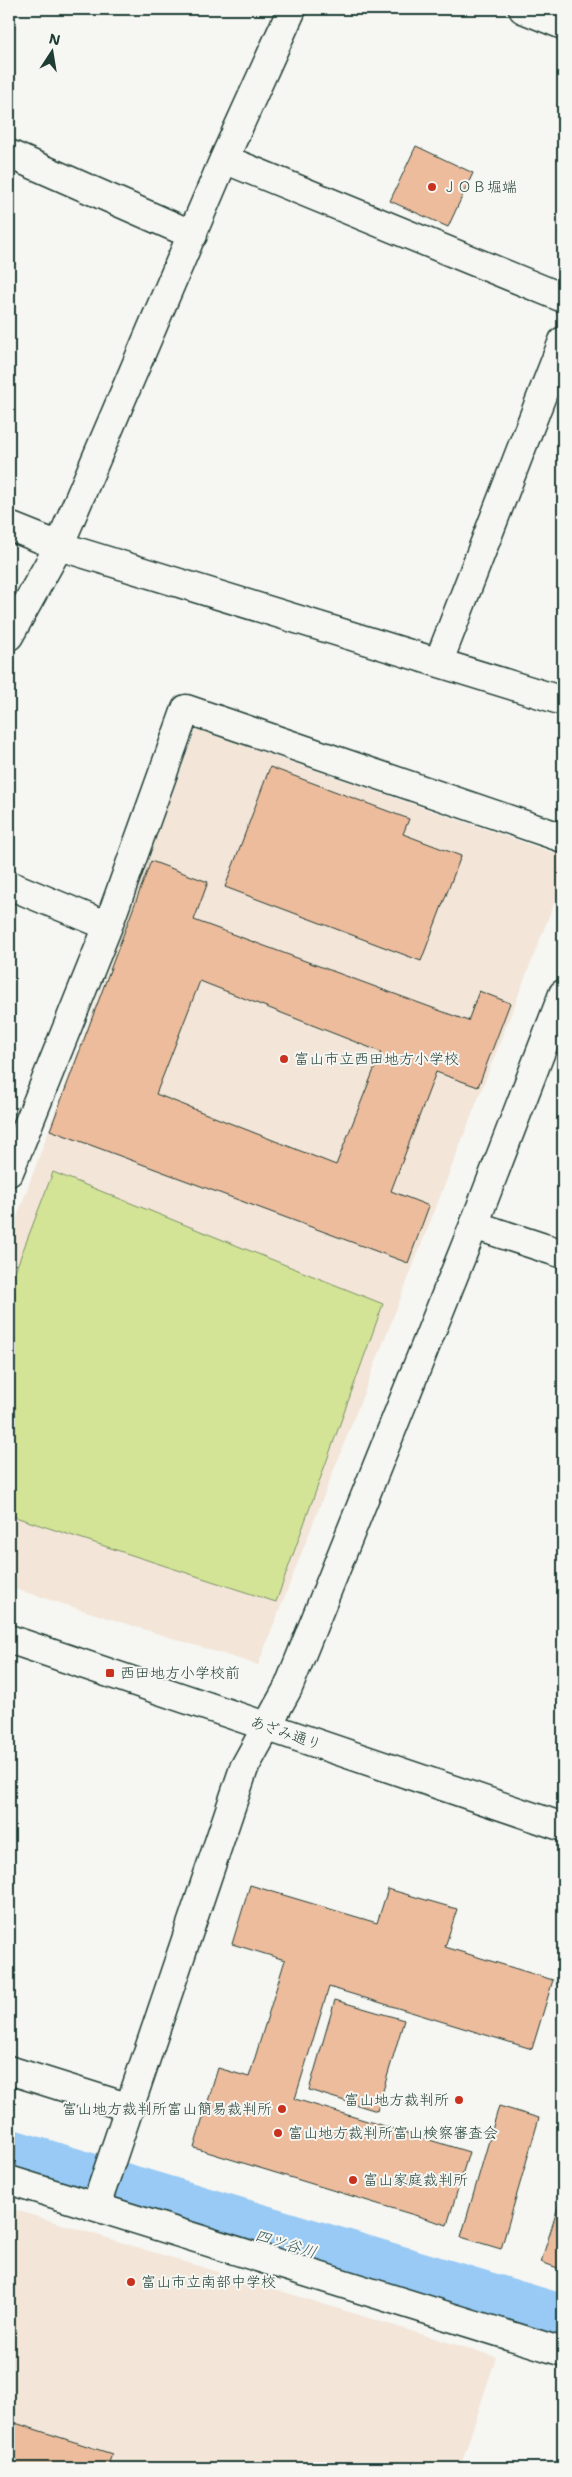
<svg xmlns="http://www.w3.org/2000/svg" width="572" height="2477" font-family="'Shantell Sans','Klee One',sans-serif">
<rect width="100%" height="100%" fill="#f6f6f2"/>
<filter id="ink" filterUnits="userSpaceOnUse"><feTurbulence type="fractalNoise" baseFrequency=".02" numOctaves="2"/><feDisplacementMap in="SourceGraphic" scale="10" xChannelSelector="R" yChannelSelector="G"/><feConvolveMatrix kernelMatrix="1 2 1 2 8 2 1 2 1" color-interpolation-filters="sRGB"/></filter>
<g filter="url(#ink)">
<!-- built -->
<path fill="#f3e5d8" d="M196,729L563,856V880L258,1665L9,1587V1239Z
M9,2208L496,2357L460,2468H9Z"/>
<!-- green -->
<path fill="#d3e497" stroke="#799066" d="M53,1172L383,1304L276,1602L9,1515V1287Z"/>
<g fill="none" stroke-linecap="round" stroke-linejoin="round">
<!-- river -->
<path stroke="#98caf5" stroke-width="62" d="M9,2160L563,2326"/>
</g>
<!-- building -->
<path fill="#edbc9d" stroke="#1f3d34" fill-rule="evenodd" d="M416,146L473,173L448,227L390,201Z
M270,767L409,819L403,834L461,856L421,961L225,887Z
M151,861L208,882L194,920L468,1021L479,991L510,1003L478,1087L436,1072L391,1191L429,1206L408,1263L50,1130ZM200,981L381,1052L336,1165L156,1094Z
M250,1885L377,1923L388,1889L457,1909L445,1947L553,1980L532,2049L329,1987L295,2099L469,2152L447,2225L194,2148L218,2068L249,2077L285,1960L232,1944Z
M335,2000L404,2020L377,2111L309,2090Z
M499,2106L539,2118L501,2249L461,2237Z
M563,2191V2270L541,2262Z
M9,2421L112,2454L107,2468H9Z"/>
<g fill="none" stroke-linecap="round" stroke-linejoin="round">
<!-- minor casing -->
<g stroke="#1f3d34" stroke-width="31">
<path id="minor" d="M523,9L563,25
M9,154L193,235
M224,159L563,298
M9,526L59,546L563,701
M9,636L59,546L224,159L292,9
M439,661L563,341
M9,885L108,926
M9,1172L108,926L186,709L563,838
M474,1225L563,1254
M9,1639L563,1827
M9,2070L130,2108
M9,2180L563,2352
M96,2206L244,1768L288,1688L474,1225L563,994"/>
</g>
<!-- minor -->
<use href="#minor" stroke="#f6f6f2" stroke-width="28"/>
</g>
</g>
<!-- markers -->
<g fill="#c8321e" stroke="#f6f6f2" stroke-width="2">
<circle cx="432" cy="187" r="5"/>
<circle cx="284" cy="1059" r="5"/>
<rect x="105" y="1668" width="10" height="10" rx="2.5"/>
<circle cx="459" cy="2100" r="5"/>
<circle cx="282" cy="2109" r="5"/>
<circle cx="278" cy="2133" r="5"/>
<circle cx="353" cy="2180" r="5"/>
<circle cx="131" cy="2282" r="5"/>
</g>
<g text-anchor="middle" stroke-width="4" stroke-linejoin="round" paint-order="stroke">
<!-- poi labels -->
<g font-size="15" fill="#1f3d34" stroke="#f6f6f2" text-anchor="start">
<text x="442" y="192">ＪＯＢ堀端</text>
<text x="294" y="1064">富山市立西田地方小学校</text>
<text x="120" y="1678">西田地方小学校前</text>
<text x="449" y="2105" text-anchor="end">富山地方裁判所</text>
<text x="272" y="2114" text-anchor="end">富山地方裁判所富山簡易裁判所</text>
<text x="288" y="2138">富山地方裁判所富山検察審査会</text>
<text x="363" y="2185">富山家庭裁判所</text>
<text x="141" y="2287">富山市立南部中学校</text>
</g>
<!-- street labels -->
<g font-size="15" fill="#1f3d34" stroke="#f6f6f2">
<text transform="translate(286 1733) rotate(19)" y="5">あざみ通り</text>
</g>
<!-- water labels -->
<g font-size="16" font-style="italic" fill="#37595b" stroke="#f6f6f2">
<text transform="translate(286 2243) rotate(17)" y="6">四ツ谷川</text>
</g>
</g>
<!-- margin -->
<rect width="572" height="2477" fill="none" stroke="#f6f6f2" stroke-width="30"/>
<rect x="15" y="15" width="542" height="2447" fill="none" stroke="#1f3d34" stroke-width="2" filter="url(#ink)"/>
<!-- north arrow -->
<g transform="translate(52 52) rotate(12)" stroke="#f6f6f2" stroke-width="4" paint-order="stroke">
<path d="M0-4L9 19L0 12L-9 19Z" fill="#1f3d34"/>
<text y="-8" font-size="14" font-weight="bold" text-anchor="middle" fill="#1f3d34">N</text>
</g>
</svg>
